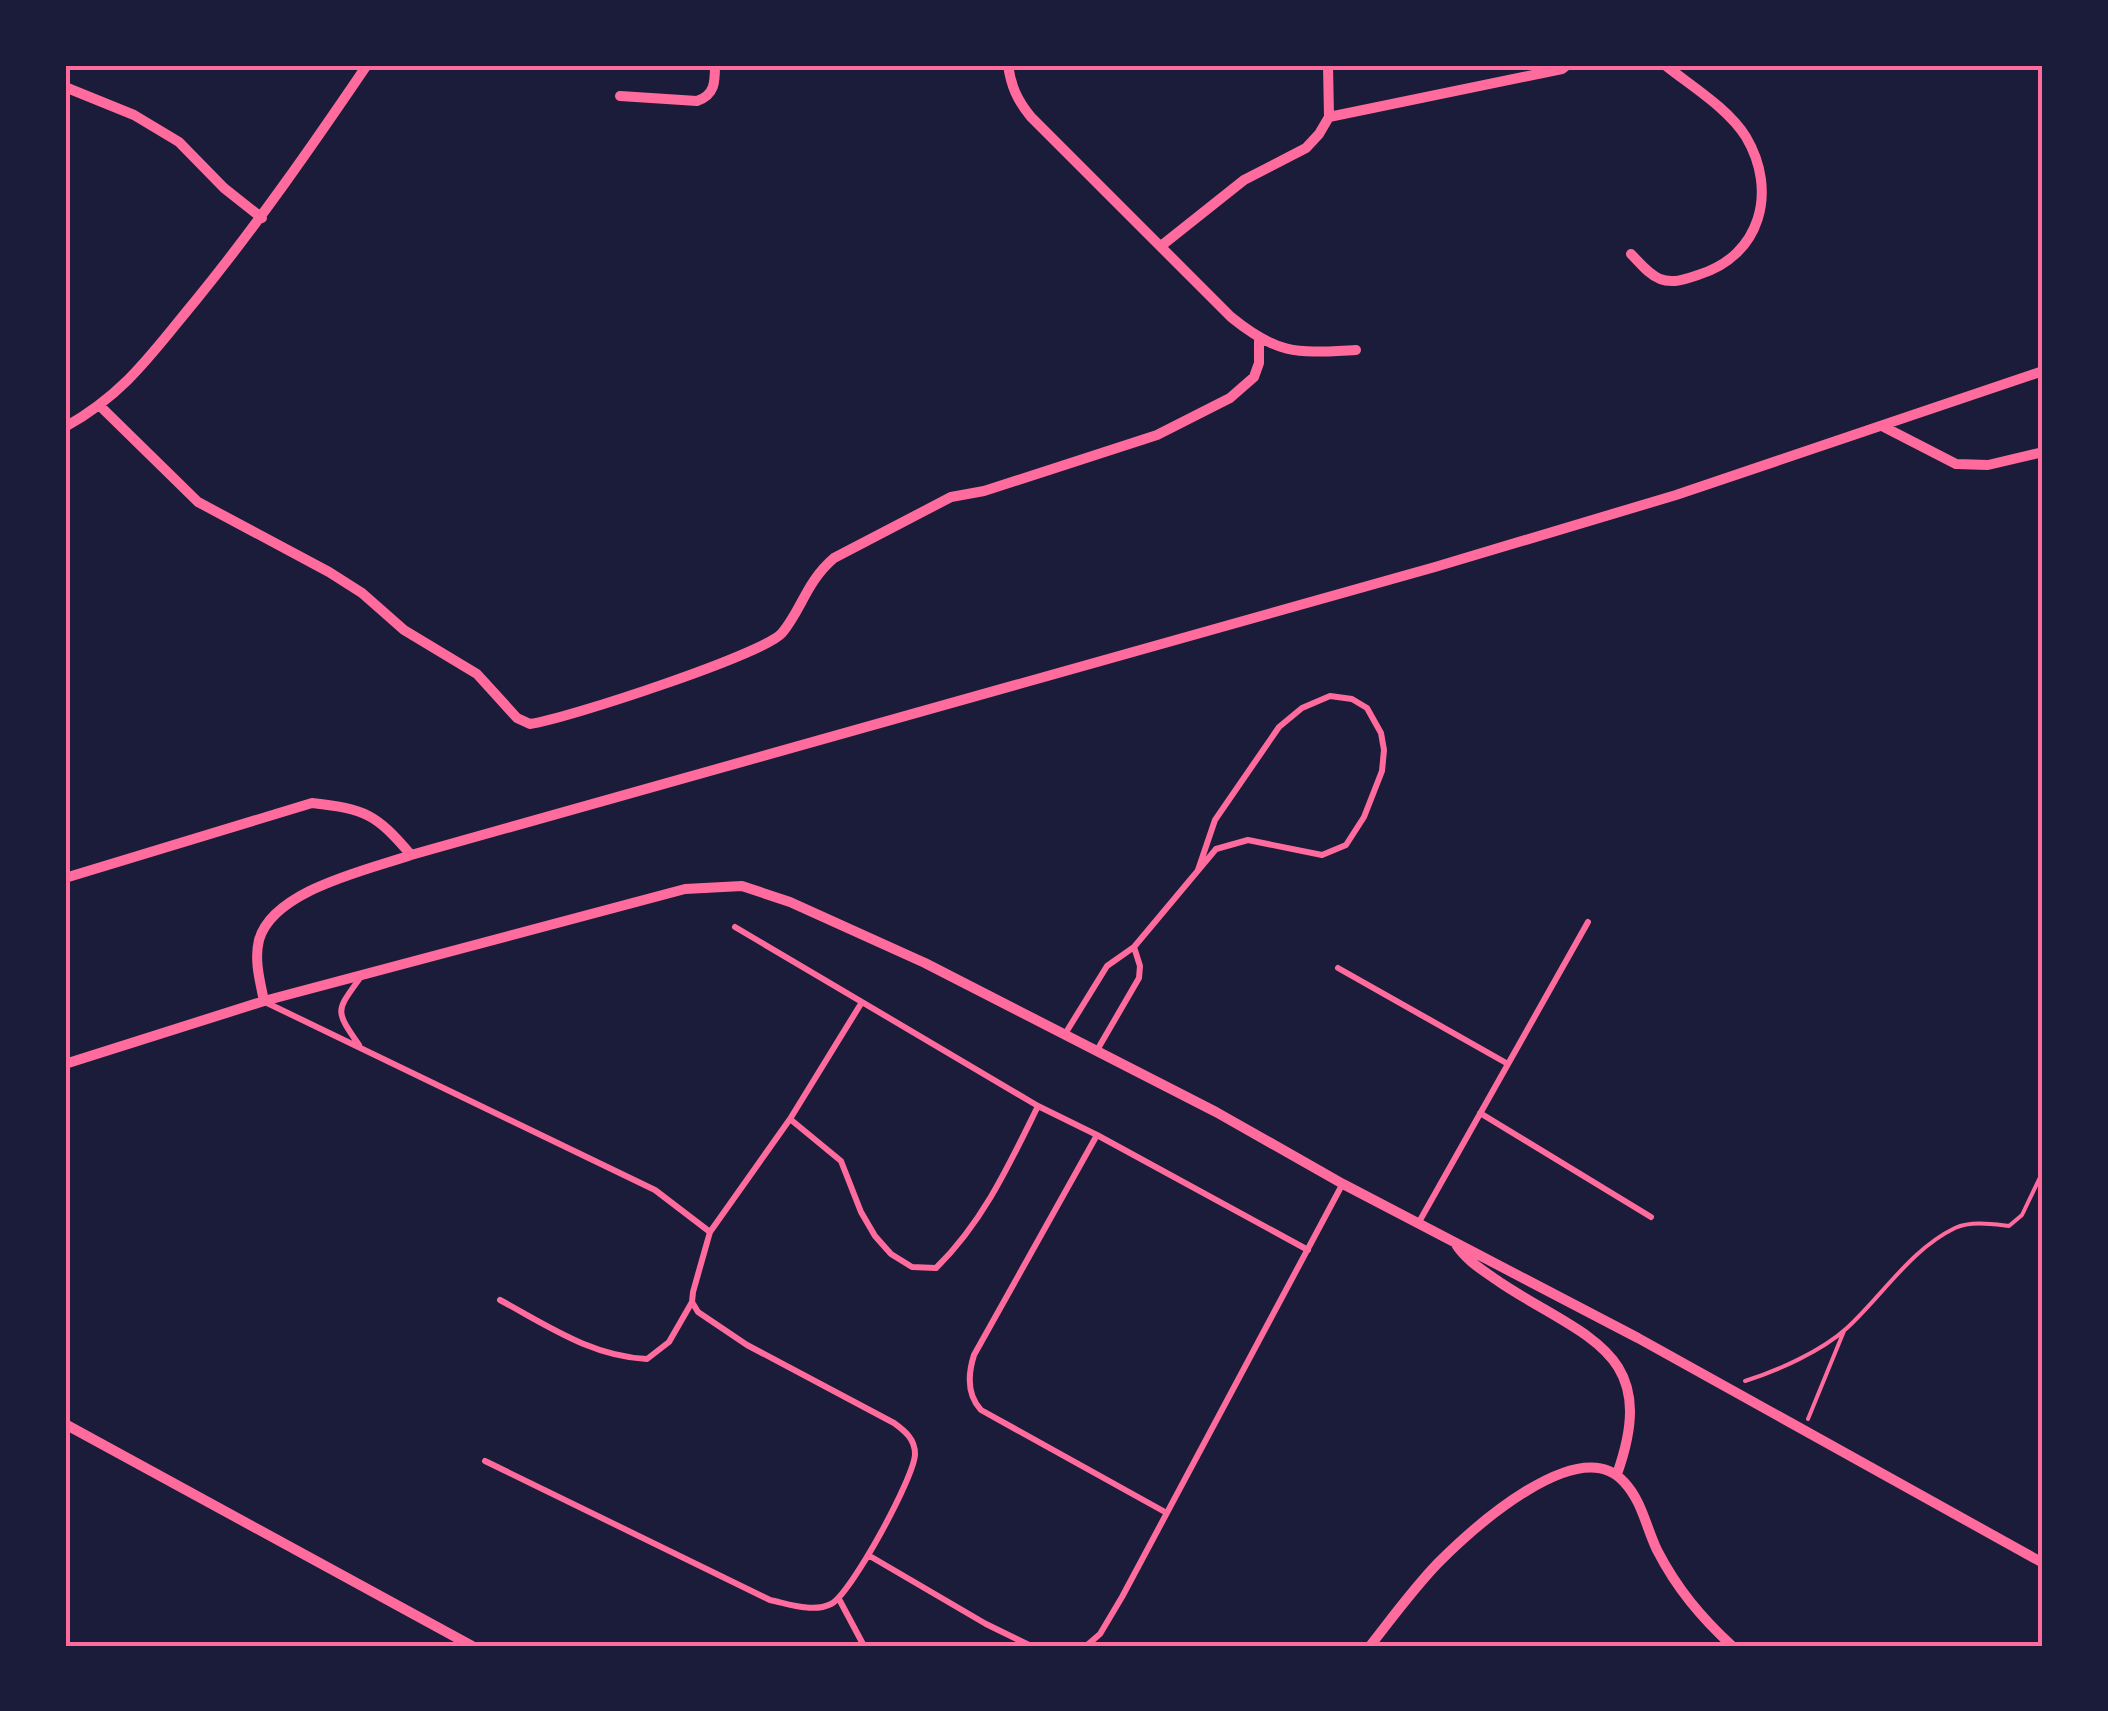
<svg xmlns="http://www.w3.org/2000/svg" width="2108" height="1711" font-family="Figtree,sans-serif">
<rect width="100%" height="100%" fill="#1b1b3a"/>
<g fill="none" stroke-linecap="round" stroke-linejoin="round">
<!-- path -->
<path stroke="#ff6b9d" stroke-width="4" d="M1745,1381C1777,1371 1822,1351 1847,1328C1882,1296 1911,1249 1955,1228C1971,1221 1991,1224 2009,1226L2022,1215L2043,1171
M1808,1419L1844,1331"/>
<!-- service -->
<path stroke="#ff6b9d" stroke-width="6" d="M735,927L1038,1106L1097,1135
M1338,968L1508,1064
M265,1002L655,1190L710,1232L693,1292L692,1302L698,1312L747,1345L894,1423C905,1431 915,1439 915,1454C915,1476 851,1594 831,1604C813,1613 789,1604 770,1600L485,1461
M1065,1034L1107,966L1134,947L1216,849L1248,840L1322,855L1346,845L1364,817L1382,771L1384,750L1381,733L1367,708L1352,699L1330,696L1302,708L1279,727L1215,820L1198,870
M359,1045C333,1008 337,1011 362,975
M1096,1052L1139,978L1140,966L1134,947
M1480,1113L1651,1217
M790,1119L841,1161L861,1212L875,1236L891,1254L912,1267L936,1268C983,1222 1009,1165 1038,1106
M1419,1222L1588,922
M710,1232L790,1119L862,1002
M500,1300C548,1326 591,1356 647,1359L669,1342L692,1302
M1165,1512L981,1410C967,1395 968,1374 974,1355L1097,1135L1308,1250
M868,1555L986,1624L1031,1646
M839,1599L864,1646
M1086,1646L1100,1634L1122,1597L1342,1185"/>
<!-- minor -->
<path stroke="#ff6b9d" stroke-width="10" d="M1008,65C1011,86 1017,100 1031,117L1231,317C1279,356 1297,353 1356,350
M65,87L134,115L179,142L224,188L262,218
M620,96L697,101C715,95 715,82 715,65
M1329,117L1562,69L1567,65
M1161,246L1244,180L1306,148L1319,134L1329,117L1328,65
M1631,254C1640,263 1648,274 1660,279C1673,284 1686,279 1698,275C1761,256 1778,191 1746,137C1728,108 1691,86 1665,65
M101,407L198,502L329,572L362,593L404,630L477,674L517,718L530,724C563,720 764,654 782,633C802,609 806,582 834,558L951,497L984,491L1157,435L1230,398L1254,377L1259,363V339
M65,427C126,393 152,353 196,300C257,225 312,146 367,65
M1884,427L1956,464L1988,465L2043,452
M65,878L312,803C366,809 376,814 411,855
M264,1001C260,981 254,960 259,940C273,890 368,870 411,855L1435,567L1676,495L2043,371
M65,1064L264,1001L685,889L742,886L790,902L925,963L1216,1112L1343,1184L1638,1338L2043,1563
M1455,1243C1466,1261 1484,1271 1501,1283C1586,1339 1661,1351 1617,1474
M65,1424L472,1646
M1370,1646C1392,1618 1413,1589 1438,1563C1472,1529 1579,1431 1624,1482C1642,1501 1646,1527 1657,1550C1677,1589 1701,1617 1732,1646"/>
</g>
<!-- border -->
<rect width="2108" height="1711" fill="none" stroke="#1b1b3a" stroke-width="135"/>
<rect x="68" y="68" width="1972" height="1576" fill="none" stroke="#ff6b9d" stroke-width="4"/>
</svg>
